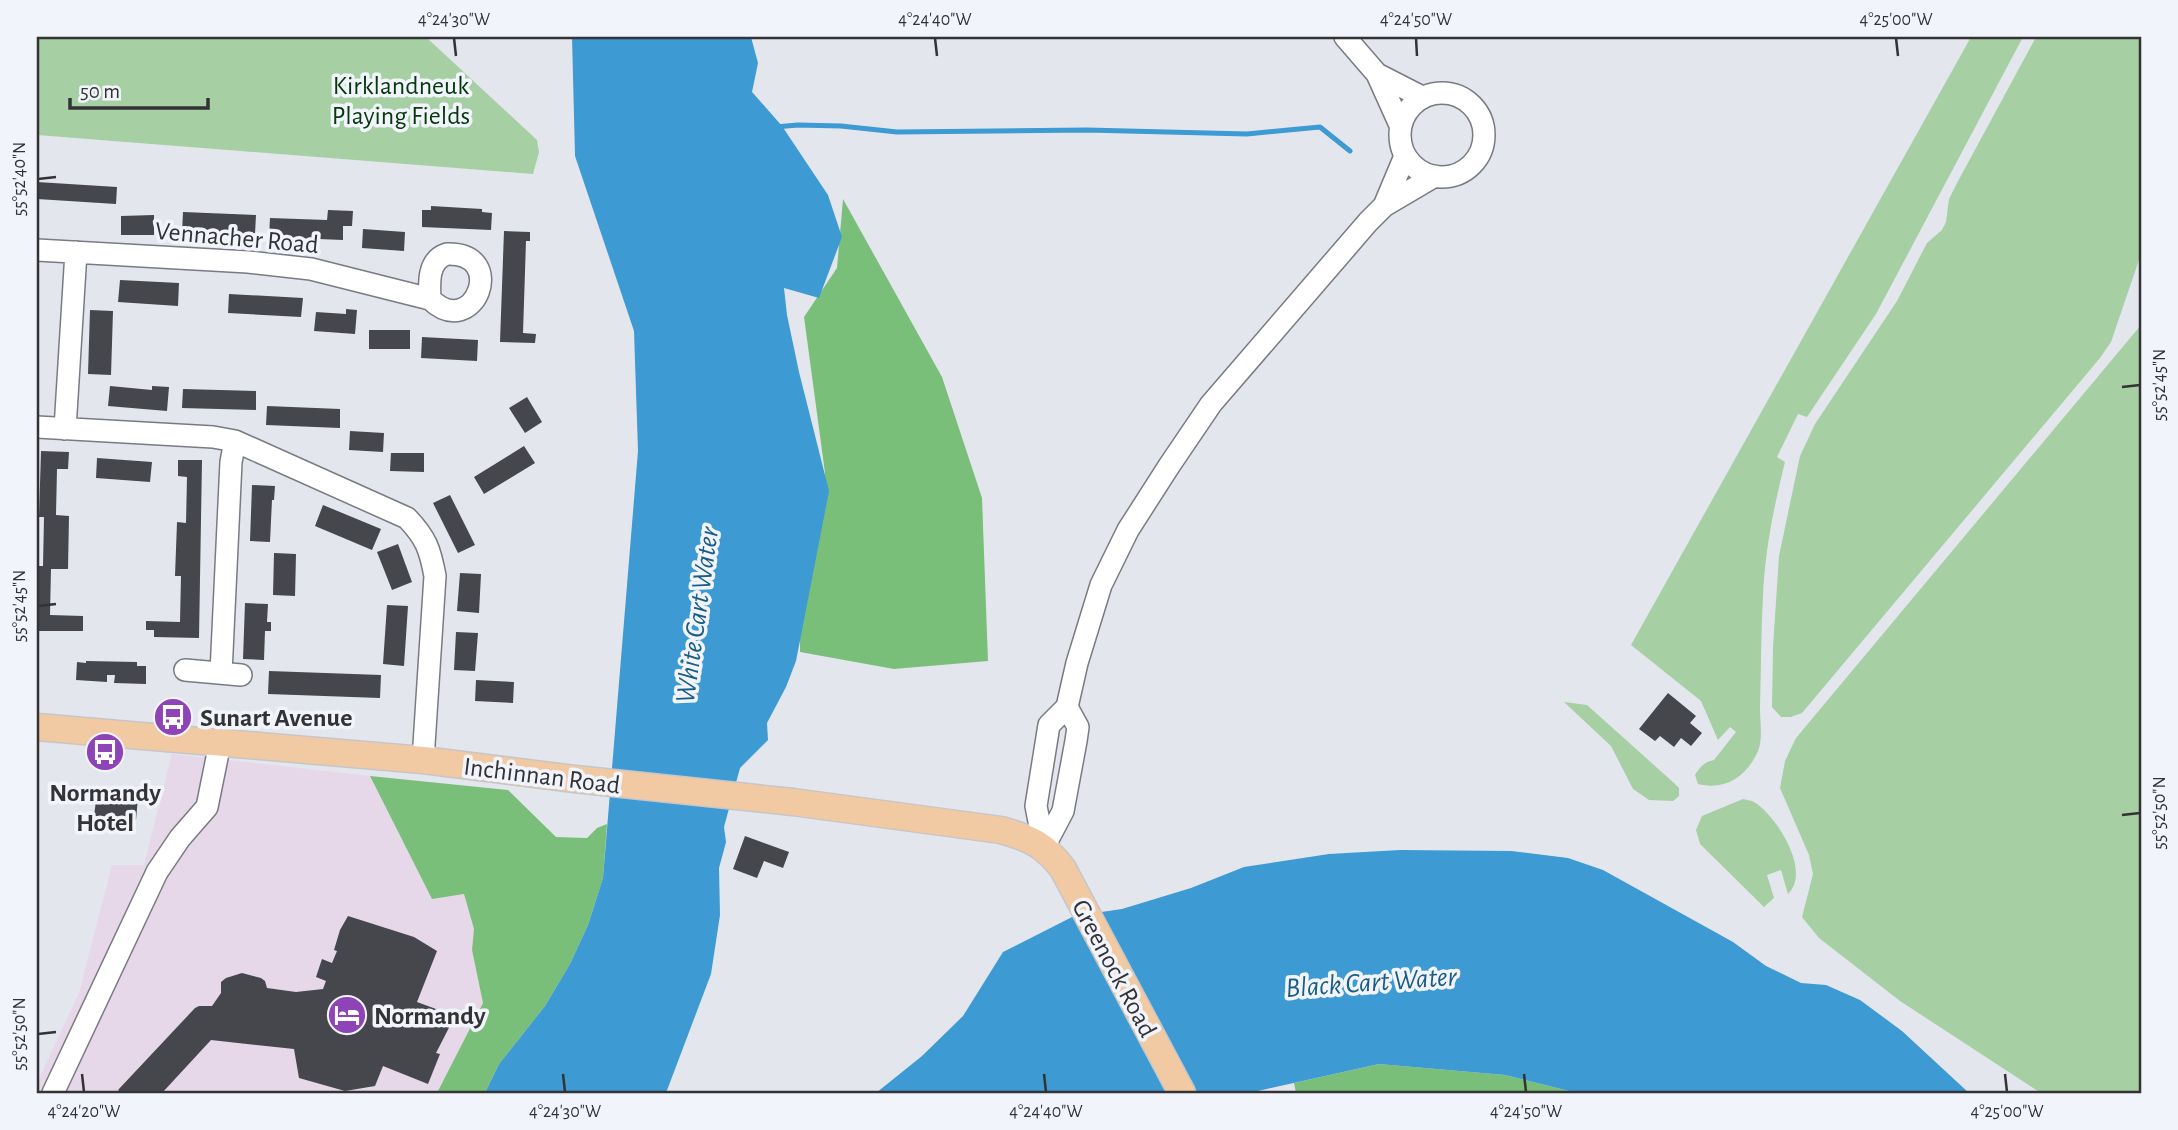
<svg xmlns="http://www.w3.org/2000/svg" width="2178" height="1130" font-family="'Alegreya Sans',sans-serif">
<rect width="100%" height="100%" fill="#e4e6ee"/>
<!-- commercial -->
<path fill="#e6d7e9" d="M172,754L370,776L432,899L464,894L474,929L472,950L483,1003L437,1093H37V1083L79,993L112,865H144Z"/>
<!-- green -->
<path fill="#a6cfa4" d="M37,37H426L537,140L539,152L533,174L37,135Z
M1971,37H2023L1876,314L1807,417L1798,414L1777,457L1785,462C1774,506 1765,550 1763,595C1761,633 1761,671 1760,708C1760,721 1763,740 1758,751C1747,776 1726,791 1698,784L1695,775C1700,767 1704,762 1714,760L1736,732L1730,727L1718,740L1701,701L1631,645Z
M2036,37H2141V254L2111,342L2100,358L1802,713L1791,717H1781L1772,707L1773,647L1779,556L1800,456L1815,424L1897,301L1927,243L1942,230L1946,222L1949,199L1957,183Z
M2141,325V1093H2041L1900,1001L1819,938L1802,917L1813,874L1809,855L1780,788L1785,761L1796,738Z
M1564,702L1587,705L1674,783L1679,788V796L1673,801L1649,800L1633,789L1611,746Z
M1743,799C1746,800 1750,800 1754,802C1776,815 1812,871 1788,894L1781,870L1767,875L1774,898L1764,907L1700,844L1696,830L1702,816Z"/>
<!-- forest -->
<path fill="#79bf79" d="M843,199L942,377L982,498L988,661L894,669L800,652V616L825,473L804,317L837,268Z
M370,776L508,790L556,837L587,838L597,828L607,824L603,878L588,925L570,964L545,1006L499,1064L485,1093H437L483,1003L472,950L474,929L464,894L432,899Z
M1379,1064L1505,1075L1577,1093H1296L1294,1083Z"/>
<!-- water -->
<path fill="#3d9ad3" d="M572,37H751L758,63L752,92L782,126L828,195L842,237L819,298L784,288L787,315L799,372L829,491L796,661L786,687L767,723L768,740L740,768L724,827L726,842L719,868L720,915L711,974L666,1093H485L499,1064L545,1006L570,964L588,925L603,878L638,451L634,331L575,156Z
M1400,850L1511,851L1568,858L1603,870L1733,942L1766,966L1801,983L1826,985L1860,1000L1902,1031L1969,1093H1577L1505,1075L1379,1064L1249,1093H876L922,1056L963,1016L1003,952L1074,916L1122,909L1191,888L1244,867L1329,854Z"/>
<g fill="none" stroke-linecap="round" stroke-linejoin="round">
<!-- stream -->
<path stroke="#3d9ad3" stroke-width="5" d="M775,127L798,125L841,126L897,132L1087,130L1247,134L1320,127L1350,151"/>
</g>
<!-- building -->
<path fill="#45474d" d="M37,182L117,187L116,204L37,199Z
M431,206L482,209V212L492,213L491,230L422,227V210H431Z
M328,210L353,211L352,226H343V240L269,237L270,218L327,220Z
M183,212L256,215L255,234L182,232Z
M154,215V235H121V216Z
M363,229L405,232L404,251L362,248Z
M504,231L530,232V241H526L523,333L536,334L535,343L500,342Z
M120,280L179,283L178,306L118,302Z
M229,294L303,298L301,317L228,313Z
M346,309L357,310L355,334L314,331L316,312L346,314Z
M90,310L113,311L111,375L88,374Z
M369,330H410V349H369Z
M422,337L478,340L477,361L421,358Z
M110,386L152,390V386L169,387L167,411L108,406Z
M183,389L256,391V410L182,408Z
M527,397L542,422L525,433L509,408Z
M267,406L340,409V428L266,425Z
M350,431L384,433L383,452L349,450Z
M524,446L535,463L484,494L474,477Z
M41,451L69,452L68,469H57L56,515L69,516L68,569H51L50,615L83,616V631H37V566H43L44,517H39Z
M391,453H424V472L390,471Z
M97,458L152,462L150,482L96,478Z
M178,460H202L199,638L154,637V630H146V621L180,622L181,576H175L177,522L186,523L187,477L178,476Z
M252,485L275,486L274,500H272L270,542L250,541Z
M450,495L475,545L458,553L433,503Z
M323,505L381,529L372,550L315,526Z
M398,544L412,582L392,590L377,552Z
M274,553L296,554L295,596L273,595Z
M460,573L481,574L479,613L457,611Z
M245,603L268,604L267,622H271V631H265L264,660L243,659Z
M387,605L408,606L404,666L383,664Z
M456,632L478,633L475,671L454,670Z
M86,661L137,662V666H146V684L114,683L115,675H107V682L76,680L77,662L86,663Z
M269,671L381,675L380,698L268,694Z
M476,680L514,682L513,703L475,701Z
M1668,693L1696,716L1690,723L1702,733L1691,746L1681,738L1674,747L1660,736L1655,741L1639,729Z
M97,793L138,797L136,820L94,816Z
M745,836L789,852L783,868L764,861L757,878L733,869Z
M348,916L414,937L437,951L417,1002L455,1016L436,1053L440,1054L428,1084L383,1066L375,1086L345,1091L299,1078L294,1049L211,1040L162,1093H122L118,1090L195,1008L199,1006H212L221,993V982L226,978L242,973L261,978L265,981L267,988L296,992L323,989L326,981L316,977L322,959L332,963L337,951L334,950L340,930Z"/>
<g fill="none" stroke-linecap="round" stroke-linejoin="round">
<!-- minor casing -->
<g stroke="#797b82" stroke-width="24">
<path id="minor" d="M1345,37L1377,74L1400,125
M1377,74L1422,97
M1400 135a42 42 0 1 1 84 0a42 42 0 1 1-84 0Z
M1384,206L1405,156
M37,250L248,262L311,269L430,299
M447,254C509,252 474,342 430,299C429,282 428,260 447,254Z
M37,427L213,437L235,441L407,518C426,538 430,549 435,576L423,760
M65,429L76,252
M185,670L241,675
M221,673L231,462L235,441
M1044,847L1036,806L1049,725L1067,707L1077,663L1101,585L1128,530L1169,466L1211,404L1368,222L1384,206L1435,176
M1044,847L1063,811L1076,741L1078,727L1067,707
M53,1093L157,872L180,838L207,807L220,743"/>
</g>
<!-- major casing -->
<g stroke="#c6c6c7" stroke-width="29">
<path id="major" d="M37,727L423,760L575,779L793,802L1001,830C1030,838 1045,845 1063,869L1182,1093"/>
</g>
<!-- minor -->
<use href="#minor" stroke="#fff" stroke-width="21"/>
<!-- major -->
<use href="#major" stroke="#f1caa3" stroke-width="26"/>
</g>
<!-- ticks -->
<path fill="none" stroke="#333336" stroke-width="2.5" d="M454,38L456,56M935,38L937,56M1416,38L1417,56M1896,38L1898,56M38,179L56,177M2122,387L2140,385M38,606L56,604M2122,815L2140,813M38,1034L56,1032M82,1074L84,1092M563,1074L565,1092M1044,1074L1046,1092M1524,1074L1526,1092M2005,1074L2007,1092"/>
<!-- icons -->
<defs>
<g id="bus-disc" transform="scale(2.0125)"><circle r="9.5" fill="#8e44b7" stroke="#f2f4fb"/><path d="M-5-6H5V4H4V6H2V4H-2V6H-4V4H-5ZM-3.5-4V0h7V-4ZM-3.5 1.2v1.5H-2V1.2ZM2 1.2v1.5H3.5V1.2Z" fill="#fff"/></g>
<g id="hotel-disc" transform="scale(2.0125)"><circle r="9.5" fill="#8e44b7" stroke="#f2f4fb"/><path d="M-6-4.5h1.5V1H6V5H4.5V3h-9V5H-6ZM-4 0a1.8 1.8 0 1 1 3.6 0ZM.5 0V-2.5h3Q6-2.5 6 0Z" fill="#fff"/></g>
</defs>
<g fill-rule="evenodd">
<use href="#bus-disc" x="173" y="717"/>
<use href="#bus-disc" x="105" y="752"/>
<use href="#hotel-disc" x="347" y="1015"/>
</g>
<g text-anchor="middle" stroke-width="7" stroke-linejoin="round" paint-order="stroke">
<!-- park labels -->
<g font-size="26" fill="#06390b" stroke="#f2f4fb">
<text x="401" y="94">Kirklandneuk<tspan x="401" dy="30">Playing Fields</tspan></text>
</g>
<!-- street labels -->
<g font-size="26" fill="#333336" stroke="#f2f4fb">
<text transform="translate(237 237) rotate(5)" y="9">Vennacher Road</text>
<text transform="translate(542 775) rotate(7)" y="9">Inchinnan Road</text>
<text transform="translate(1115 968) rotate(62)" y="9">Greenock Road</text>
</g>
<!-- poi labels -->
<g font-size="26" font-weight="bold" fill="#333336" stroke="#f2f4fb" text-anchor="start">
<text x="200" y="726">Sunart Avenue</text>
<text x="105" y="801" text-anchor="middle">Normandy<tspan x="105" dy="30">Hotel</tspan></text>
<text x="374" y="1024">Normandy</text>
</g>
<!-- water labels -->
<g font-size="28" font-style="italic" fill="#1a5d84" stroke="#f2f4fb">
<text transform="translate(696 615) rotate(-82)" y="10">White Cart Water</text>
<text transform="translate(1371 981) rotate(-4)" y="10">Black Cart Water</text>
</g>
</g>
<!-- border -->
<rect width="2178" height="1130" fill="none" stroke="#f2f4fb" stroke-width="77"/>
<!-- scale -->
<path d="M70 98v10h138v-10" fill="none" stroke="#333336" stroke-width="3.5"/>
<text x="80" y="98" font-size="21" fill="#333336" stroke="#f2f4fb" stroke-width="5" paint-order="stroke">50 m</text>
<rect x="38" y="38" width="2102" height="1054" fill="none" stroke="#333336" stroke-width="2.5"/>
<g font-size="18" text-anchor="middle" fill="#333336">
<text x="454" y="25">4°24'30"W</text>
<text x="935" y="25">4°24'40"W</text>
<text x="1416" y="25">4°24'50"W</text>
<text x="1896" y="25">4°25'00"W</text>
<text transform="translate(19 179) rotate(-90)" y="6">55°52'40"N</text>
<text transform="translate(2159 385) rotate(-90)" y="6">55°52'45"N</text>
<text transform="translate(19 606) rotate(-90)" y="6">55°52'45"N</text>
<text transform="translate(2159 813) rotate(-90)" y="6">55°52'50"N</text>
<text transform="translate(19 1034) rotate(-90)" y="6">55°52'50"N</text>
<text x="84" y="1117">4°24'20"W</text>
<text x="565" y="1117">4°24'30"W</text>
<text x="1046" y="1117">4°24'40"W</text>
<text x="1526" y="1117">4°24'50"W</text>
<text x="2007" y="1117">4°25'00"W</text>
</g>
</svg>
